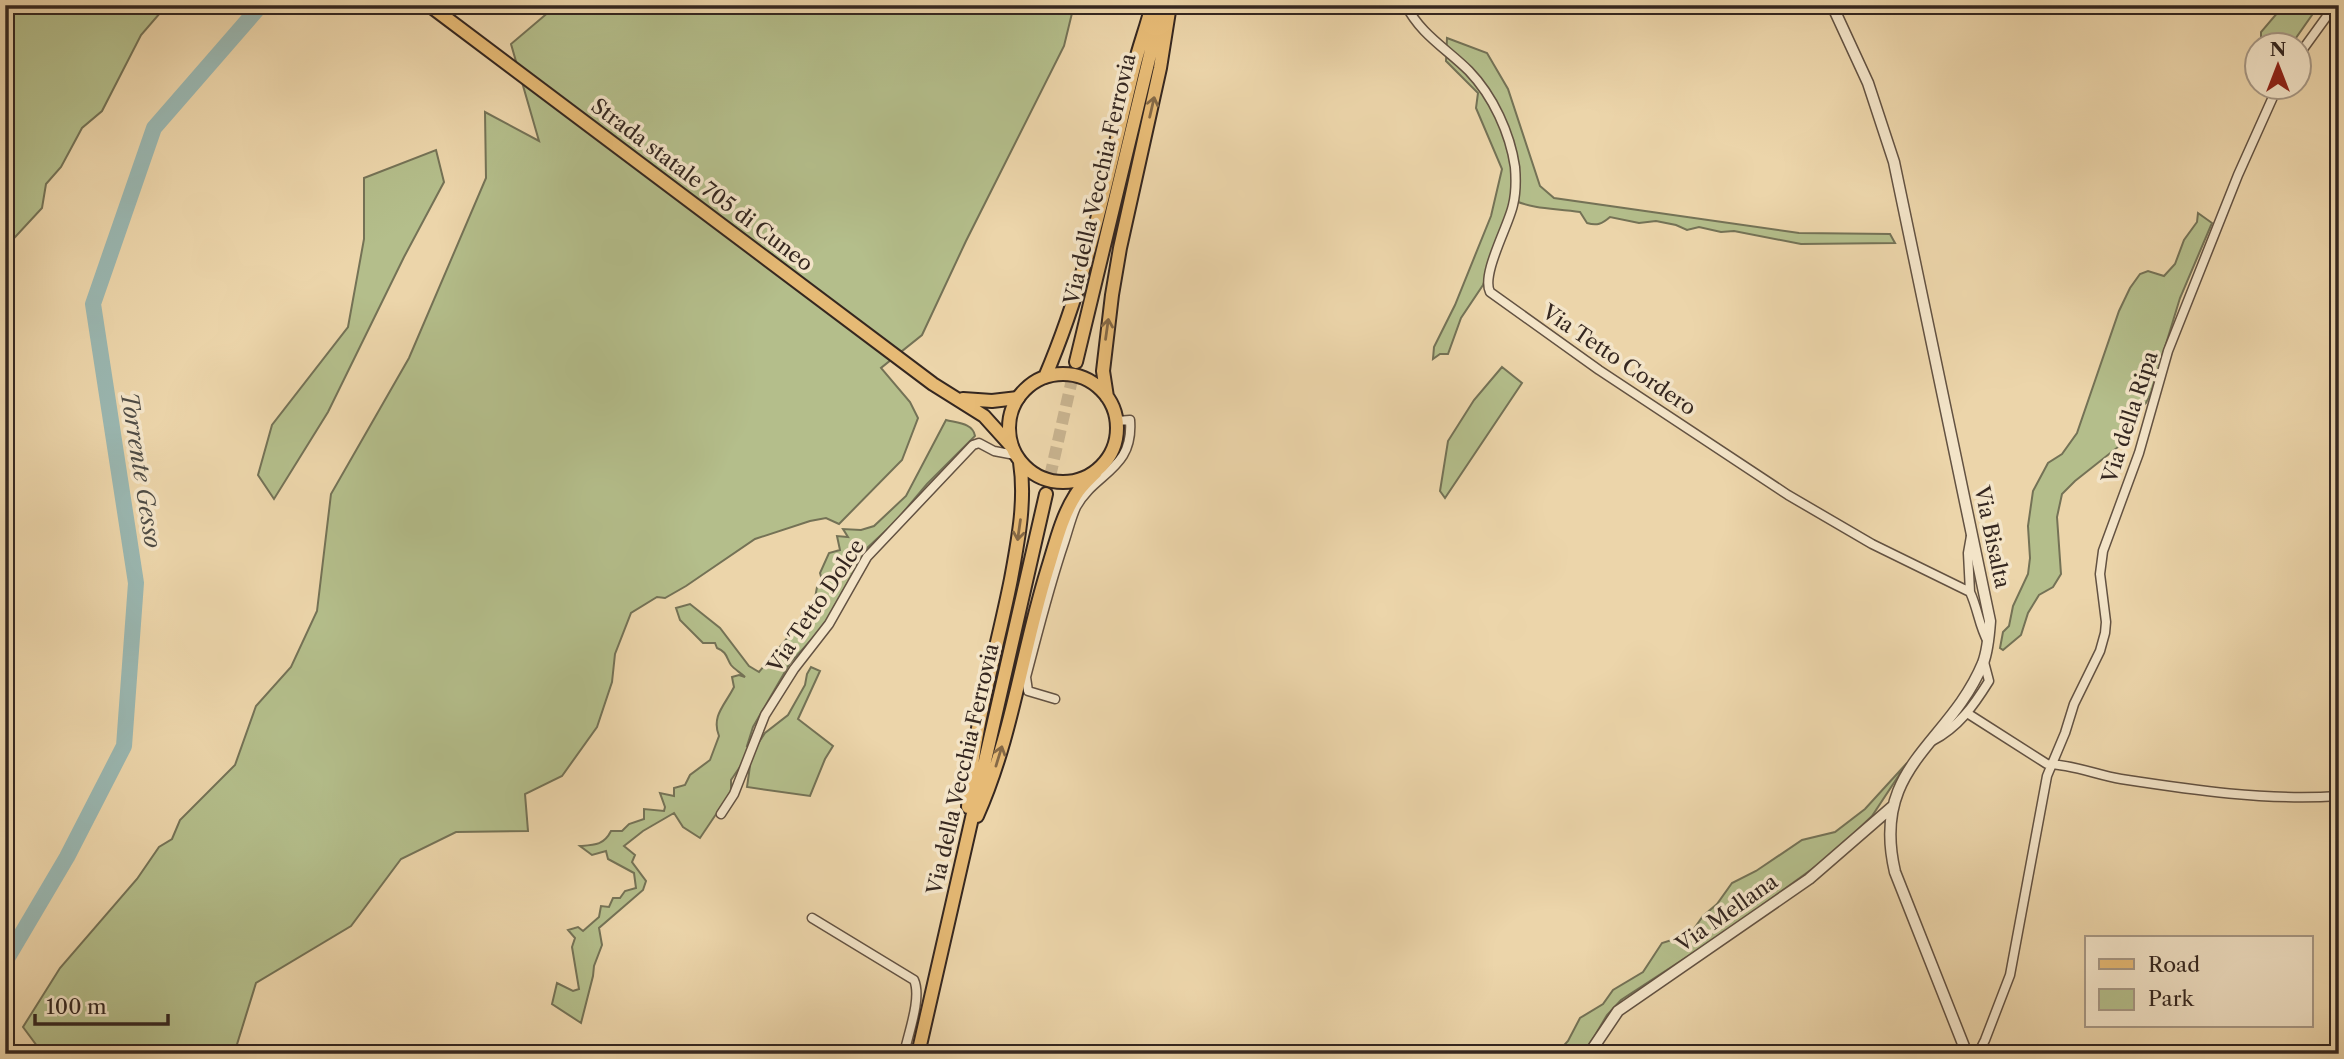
<svg xmlns="http://www.w3.org/2000/svg" width="2344" height="1059" font-family="'Libre Caslon Text',serif">
<rect width="100%" height="100%" fill="#ecd5aa"/>
<filter id="stains"><feTurbulence type="fractalNoise" baseFrequency=".00286" numOctaves="4"/><feColorMatrix values="0 0 0 0 .2 0 0 0 0 .09 0 0 0 0 .02 0 0 0 .5 -.17"/></filter>
<radialGradient id="worn" r=".72"><stop offset=".6" stop-color="#630" stop-opacity="0"/><stop offset="1" stop-color="#630" stop-opacity=".3"/></radialGradient>
<!-- green -->
<path fill="#b4be8b" stroke="#747256" stroke-width="2" d="M5,5H167L141,35L102,111L82,128L61,167L46,184L42,208L5,248Z
M557,5H1074L1064,46L966,241L922,335L881,368L910,402L918,418L902,460L839,524L826,518L810,521L755,539L686,586L665,598L657,597L631,613L615,654L612,682L597,727L562,776L525,794L528,831L456,832L401,859L351,926L256,983L234,1054H43L23,1027L60,968L137,879L159,847L172,839L180,820L235,765L256,706L291,667L317,611L331,494L409,358L486,178L485,112L539,141L511,44Z
M2284,5H2319L2291,45H2261V32Z
M1447,38L1487,53L1508,89L1540,186L1554,198L1799,233L1890,234L1895,243L1801,244L1734,231L1721,232L1699,227L1687,230L1676,225L1656,221L1639,223L1610,217C1602,224 1597,226 1587,223L1580,212C1556,208 1536,210 1513,200L1483,285L1461,318L1448,354H1440L1433,359L1434,347L1455,305L1491,216L1502,169L1476,108L1478,93L1446,61Z
M436,150L444,182L404,257L328,412L274,499L258,475L272,425L348,327L364,239V178Z
M2198,213L2212,223L2180,298L2151,393L2146,403L2130,418L2118,447L2075,481L2062,494L2057,517L2061,574L2053,587L2039,595L2028,613L2021,635L2003,650L2000,648L2003,632L2009,626L2013,606L2028,574L2030,558L2028,526L2033,491L2048,463L2062,454L2077,433L2119,311L2130,288L2140,274L2148,271L2164,276L2175,264L2184,240L2197,222Z
M1502,367L1522,383L1445,498L1440,491L1448,441L1474,400Z
M946,420C957,423 973,423 975,436L927,484L895,522L867,548L823,627L790,663L753,727L747,746L755,748L765,733L788,715L805,685L807,674L811,667L820,671L798,719L833,746L825,759L810,796L747,787L750,766L742,764L731,780V792L700,838L683,827L674,813L643,831L624,846L635,855L632,862L646,881L643,890L599,928L602,945L594,966L593,976L581,1023L552,1004L557,983L573,991L579,989L572,947L575,938L568,930L578,927L583,931L599,917L601,906L609,907L613,898H620L625,891L636,888L634,873L608,859L606,851L592,855L580,846C595,845 604,845 611,831H622L629,824L644,819V809L664,811L665,807L660,793L674,796V788L685,785L690,775L710,760L719,736C711,716 725,705 734,687L732,677L739,675L745,677C741,673 734,669 731,665C726,657 727,652 717,648L715,643H703L680,620L676,608L690,604L720,628L749,666L759,672L794,630L796,623L801,621L802,614L813,609L817,587L823,583L820,573L829,553L840,550L837,536L848,537L843,529L861,530L874,526L906,496Z
M1907,763L1872,816L1830,856L1728,930L1621,1000L1607,1015L1584,1054H1556L1568,1041L1580,1018L1603,1004L1613,990L1643,972L1662,943L1678,938L1693,930L1703,916L1717,904L1732,883L1756,871L1802,840L1835,832L1865,809Z"/>
<g fill="none" stroke-linecap="round" stroke-linejoin="round">
<!-- river -->
<path stroke="#9ab7b1" stroke-width="16" d="M5,962L67,857L124,746L136,583L93,304L154,128L261,5"/>
<!-- primary-tunnel -->
<path stroke="#c7b28e" stroke-width="12" stroke-dasharray="12 6" stroke-linecap="butt" d="M1046,494L1076,362"/>
<!-- minor casing -->
<g stroke="#635242" stroke-width="11">
<path id="minor" d="M1406,5C1420,34 1447,49 1469,71C1493,96 1510,133 1515,167C1516,179 1516,193 1513,205C1509,225 1481,274 1490,292L1599,370L1788,495L1872,544L1970,592C1978,609 1979,626 1988,642
M2298,56L2335,5
M1970,592L1968,553L1971,536
M1055,699L1028,691L1026,677C1038,632 1049,587 1064,543C1068,531 1071,518 1076,507C1095,472 1134,470 1130,420L1117,421
M1967,713L2047,764C2071,764 2097,775 2121,779C2193,790 2265,801 2339,796
M1932,741C1959,727 1974,705 1989,681L1984,662
M721,814L734,794L765,715L794,669L829,624L867,557L973,445L979,443L994,451L1015,455
M812,918L914,980C922,998 908,1034 904,1054
M1978,1054L1985,1040L2010,975L2047,776L2065,733L2074,704L2100,651L2105,633L2106,622L2100,574L2103,551L2139,453L2168,351L2238,175L2277,88"/>
</g>
<!-- tertiary casing -->
<g stroke="#635242" stroke-width="13">
<path id="tertiary" d="M1832,5L1868,83L1894,162L1990,621C1989,635 1988,650 1983,663C1949,745 1870,766 1895,872L1967,1054
M1589,1054L1618,1011L1809,879L1892,807"/>
</g>
<!-- primary casing -->
<g stroke="#352720" stroke-width="16">
<path id="primary" d="M1076,362L1162,5
M1009 428a54 54 0 1 1 108 0a54 54 0 1 1-108 0Z
M1045,377C1088,277 1108,172 1134,67C1139,46 1147,26 1152,5
M1107,397L1103,371L1112,295L1120,248L1160,68L1170,5
M968,807C972,730 996,655 1011,579C1018,541 1026,501 1020,462
M977,816C1012,738 1022,652 1047,571C1055,546 1061,518 1075,496C1080,487 1089,479 1096,472
M918,1054L1046,494"/>
</g>
<!-- trunk casing -->
<g stroke="#352720" stroke-width="16">
<path id="trunk" d="M429,5L933,384L984,416L1012,447
M963,399L992,401L1018,398"/>
</g>
<!-- minor -->
<use href="#minor" stroke="#f3e4c8" stroke-width="8"/>
<!-- tertiary -->
<use href="#tertiary" stroke="#f3e4c8" stroke-width="10"/>
<!-- primary -->
<use href="#primary" stroke="#e6ba75" stroke-width="12"/>
<!-- trunk -->
<use href="#trunk" stroke="#e6ba75" stroke-width="12"/>
</g>
<!-- one-way arrows -->
<defs><path id="oneway-shaft" d="M-6 0H5M1.5-3L5.5 0L1.5 3" fill="none" stroke-width="1.6" stroke-linecap="round" stroke-linejoin="round" transform="scale(1.75)"/></defs>
<g stroke="#856946">
<use href="#oneway-shaft" transform="translate(1152 107) rotate(-77)"/>
<use href="#oneway-shaft" transform="translate(1107 329) rotate(-82)"/>
<use href="#oneway-shaft" transform="translate(1019 530) rotate(98)"/>
<use href="#oneway-shaft" transform="translate(999 756) rotate(-73)"/>
</g>
<g text-anchor="middle" stroke-width="7" stroke-linejoin="round" paint-order="stroke">
<!-- street labels -->
<g font-size="21" fill="#352720" stroke="#f3e4c8">
<text transform="translate(1100 179) rotate(-77)" y="7">Via della Vecchia Ferrovia</text>
<text transform="translate(702 185) rotate(37)" y="7">Strada statale 705 di Cuneo</text>
<text transform="translate(1619 360) rotate(34)" y="7">Via Tetto Cordero</text>
<text transform="translate(2130 417) rotate(-72)" y="7">Via della Ripa</text>
<text transform="translate(1992 537) rotate(78)" y="7">Via Bisalta</text>
<text transform="translate(816 606) rotate(-56)" y="7">Via Tetto Dolce</text>
<text transform="translate(963 769) rotate(-77)" y="7">Via della Vecchia Ferrovia</text>
<text transform="translate(1727 913) rotate(-35)" y="7">Via Mellana</text>
</g>
<!-- water labels -->
<g font-size="23" font-style="italic" fill="#4e4b44" stroke="#f3e4c8">
<text transform="translate(141 470) rotate(81)" y="8">Torrente Gesso</text>
</g>
</g>
<!-- margin -->
<rect width="2344" height="1059" fill="none" stroke="#ecd5aa" stroke-width="28"/>
<rect x="7" y="7" width="2330" height="1045" fill="none" stroke="#352720" stroke-width="3.5"/>
<rect x="14" y="14" width="2316" height="1031" fill="none" stroke="#352720" stroke-width="2"/>
<!-- legend -->
<rect x="2085" y="936" width="228" height="91" fill="#f3e4c8" stroke="#a79885" stroke-width="2"/>
<rect x="2099" y="959" width="35" height="10" fill="#e6ba75" stroke="#a79885" stroke-width="2"/>
<text x="2148" y="972" font-size="21" fill="#352720">Road</text>
<rect x="2099" y="989" width="35" height="21" fill="#b4be8b" stroke="#a79885" stroke-width="2"/>
<text x="2148" y="1006" font-size="21" fill="#352720">Park</text>
<!-- north arrow -->
<g transform="translate(2278 66)"><circle r="33" fill="#f3e4c8" stroke="#a79885" stroke-width="2"/>
<path d="M0-5L12 26L0 18L-12 26Z" fill="#8f2418"/>
<text y="-10" font-size="19" font-weight="bold" text-anchor="middle" fill="#352720">N</text>
</g>
<!-- scale -->
<path d="M35 1014v10h133v-10" fill="none" stroke="#352720" stroke-width="3.5"/>
<text x="46" y="1014" font-size="21" fill="#352720" stroke="#f3e4c8" stroke-width="5" paint-order="stroke">100 m</text>
<rect width="100%" height="100%" filter="url(#stains)"/>
<rect width="100%" height="100%" fill="url(#worn)"/>
</svg>
